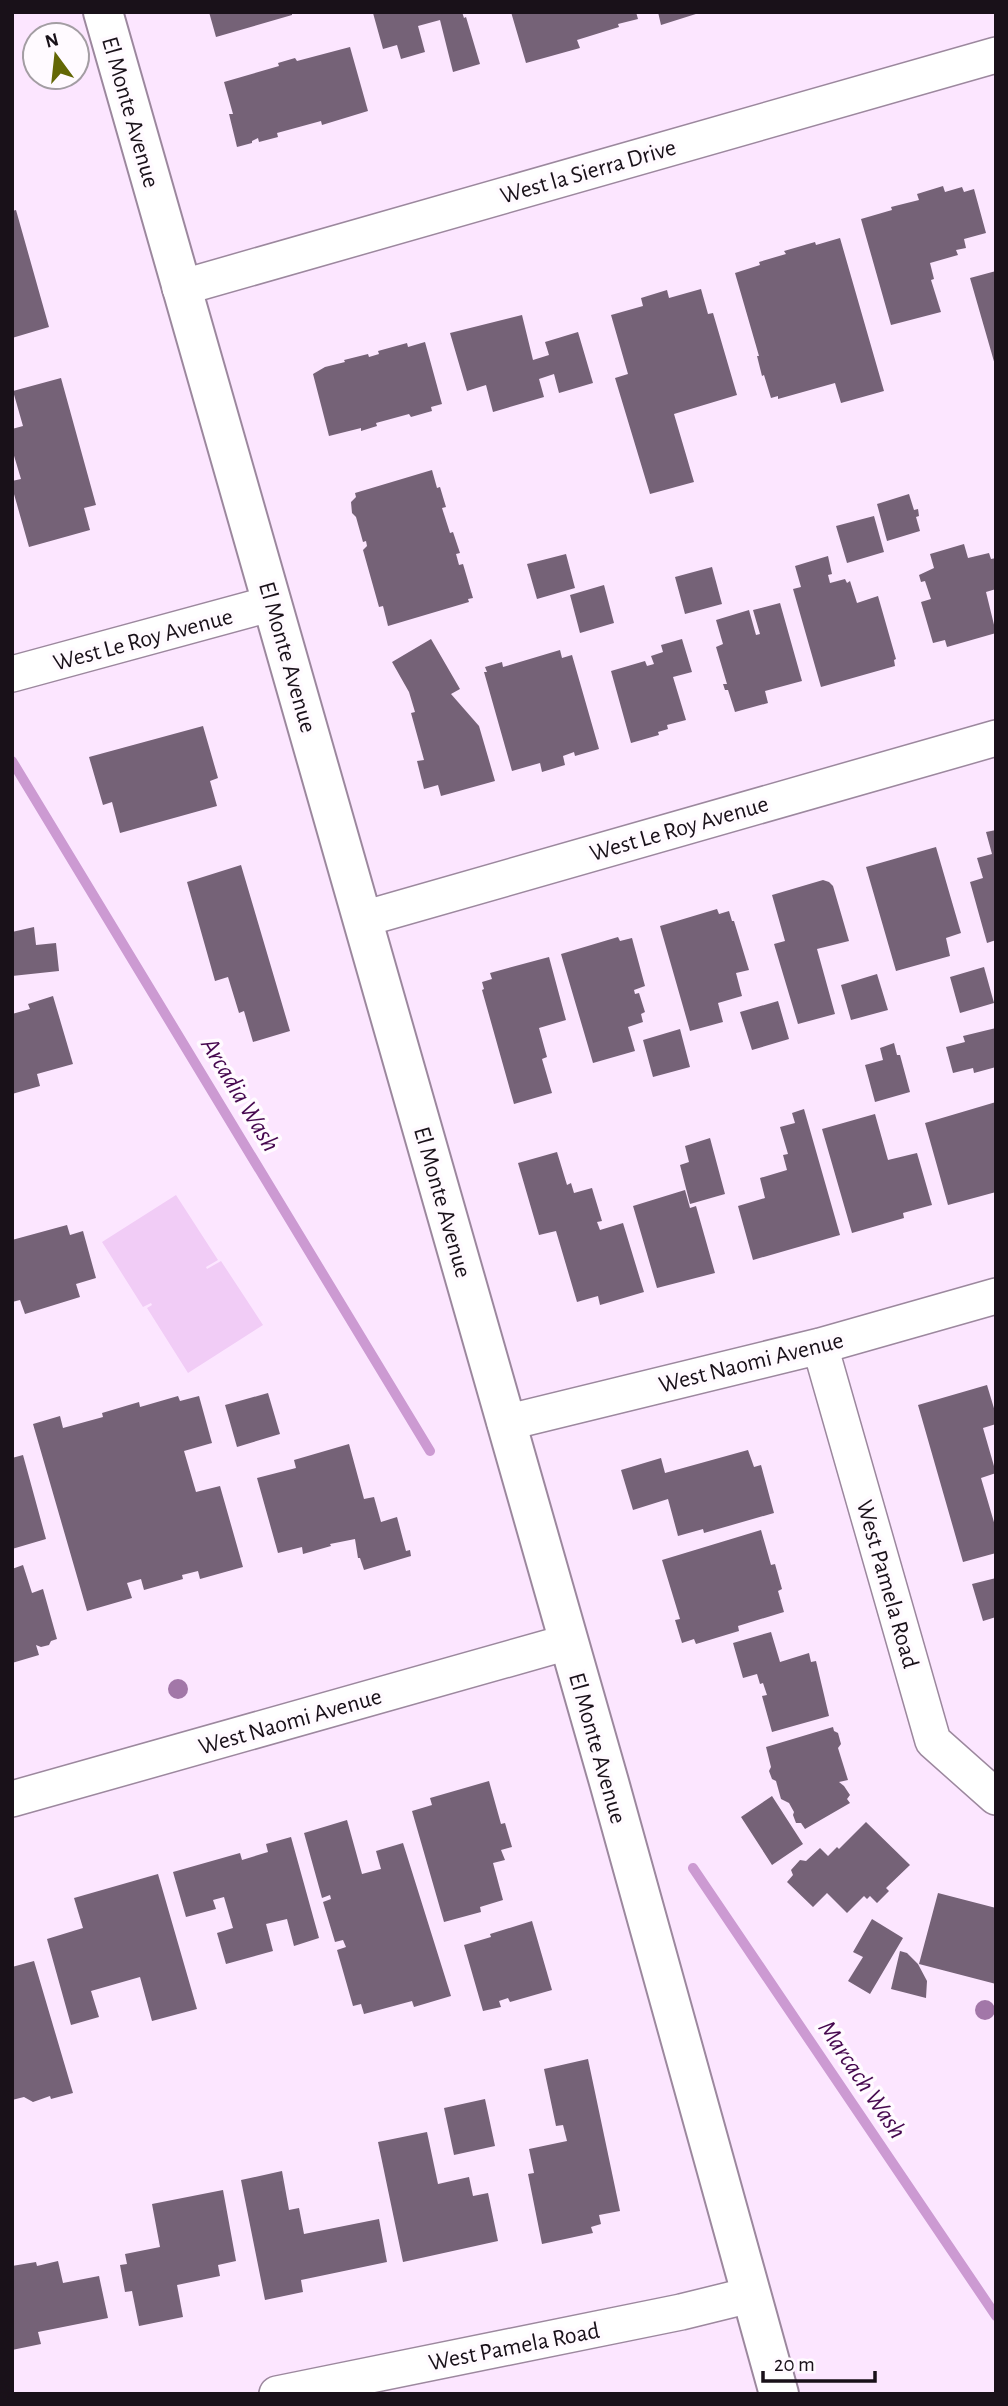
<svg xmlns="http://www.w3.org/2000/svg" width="1008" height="2406" font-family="'Alegreya Sans',sans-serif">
<rect width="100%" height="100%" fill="#fce6ff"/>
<!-- green -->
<path fill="#f1ccf6" d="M176,1195L218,1260L206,1267L207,1269L221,1261L263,1325L188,1373L147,1308L152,1305L151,1303L143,1307L102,1242Z"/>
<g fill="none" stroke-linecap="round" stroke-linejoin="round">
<!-- stream -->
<path stroke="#cc9ad2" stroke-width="10" d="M12,761L430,1451
M693,1868L996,2316"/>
</g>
<!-- building -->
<path fill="#756277" d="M209,12H292V15L216,37Z
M377,12H462L464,18L466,17L480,64L453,72L440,20L418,26L425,52L401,59L397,45L383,49L373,13Z
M511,12H636L638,19L618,24L619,27L577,40L580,48L526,63Z
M658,12H699V13L661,25Z
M350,47L368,111L322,125L321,121L277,133L278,137L259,142L258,138L252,141V143L237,147L229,114H233L224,82L279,66L278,63L295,58L297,61Z
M943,186L945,192L962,187L964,192L974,189L986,233L964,239L966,248L956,250L958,255L930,263L934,279L931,280L941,312L891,325L861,219L892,210L891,207L919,200L917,194Z
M16,210L49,327L12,338V211Z
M840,238L884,391L841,403L835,383L778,399V396L771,398L764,375L762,376L757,356H759L735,273L760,265L759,262L786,254L784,251L815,242L816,245Z
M996,271V365H995L970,278Z
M701,289L708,314L713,313L737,395L674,414L694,482L650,494L615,378L628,374L611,315L643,306L641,298L667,290L669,298Z
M522,315L533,360L549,355L545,342L578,332L593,383L559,393L554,374L539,379L544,397L493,412L486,385L467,391L450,333Z
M425,342L442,404L431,407L432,411L411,417L409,414L376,423L377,426L361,431V428L329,436L313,374L325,367L345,362L344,360L368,354L369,357L379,354L378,351L407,343L408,347Z
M61,378L96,505L84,508L90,530L29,547L12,487V481L21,479L12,449V429L23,426L13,391Z
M432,470L437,488L440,487L446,507L442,508L450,533L453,532L460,553L456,554L459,565L463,564L473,598L468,599L469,602L388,626L383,606L379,607L363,550L367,546L366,541L363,542L356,517L352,513L351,502L356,497L355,493Z
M909,494L914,510L918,509L919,516L916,517L920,531L887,541L877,504Z
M874,516L884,552L847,563L836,526Z
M964,544L968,558L989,553L991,559L996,558V569L994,570L996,589L986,592L996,633L947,647L945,640L933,643L921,602L931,599L925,581L921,582L919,575L934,568L930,554Z
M566,554L575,588L537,599L527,564Z
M828,556L832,574L828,575L830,583L845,579L847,583L850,581L857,603L878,596L896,659L894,660L895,666L821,687L793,589L801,587L795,566Z
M712,567L722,604L685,614L675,577Z
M604,585L614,623L580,633L570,595Z
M780,603L802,681L765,691L768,703L735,712L728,690H725L723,684H727L716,647L723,644L716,620L749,610L756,635L760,634L753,610Z
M431,639L460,689L451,694L479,726L495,781L441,796L438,785L424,789L417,761L424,760L411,713L415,712L409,692L392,662Z
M682,639L692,672L673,677L686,720L667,725L668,729L658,732L659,735L631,743L611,671L645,661L647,666L654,664L651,656L663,652L661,645Z
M560,650L562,658L572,655L599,749L575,756L574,752L563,756L565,765L542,772L540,763L512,771L484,672H487L485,667L502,662L503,667Z
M203,726L218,778L210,781L217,806L120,833L112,802L103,805L89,757Z
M996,830V940L987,943L970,882L983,878L977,858L992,854L986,832Z
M936,847L961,933L946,938L950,956L896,971L866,867Z
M241,865L290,1031L253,1042L244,1011L239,1013L228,977L215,981L187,882Z
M823,880L829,882L833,886L849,941L817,949L835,1014L798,1024L774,944L785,941L772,895Z
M717,909L719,914L729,911L732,921H734L749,970L736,973L742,996L718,1003L723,1022L690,1031L660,926Z
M34,927L36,945L56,943L59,971L12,976V932Z
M618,937L620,941L632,938L645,986L634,990L635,994L639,993L645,1012L641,1014L643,1022L628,1027L635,1051L593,1063L561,954Z
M549,957L566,1020L539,1028L547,1057L542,1059L552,1093L514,1104L482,990L484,989L482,982L492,979L490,973Z
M984,967L994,1003L960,1013L950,977Z
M877,974L888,1010L851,1020L841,985Z
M53,996L73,1064L37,1074L40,1086L12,1094V1014L30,1009L28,1004Z
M778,1001L789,1039L752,1050L740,1012Z
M996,1028V1067L974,1073L973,1068L953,1073L946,1047L965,1042L963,1036Z
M680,1029L690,1067L653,1077L643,1040Z
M894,1043L897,1055H900L910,1092L875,1102L865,1065L883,1060L880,1048Z
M996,1102V1192L948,1205L925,1123Z
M804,1109L840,1235L753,1260L738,1206L765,1198L760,1178L787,1170L783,1155L788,1154L780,1127L795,1123L792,1113Z
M875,1114L888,1160L917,1153L932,1205L903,1213L904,1218L852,1233L822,1129Z
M710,1138L725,1194L690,1204L680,1165L689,1162L685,1146Z
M557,1152L567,1185L571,1183L574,1193L592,1188L602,1221L597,1222L600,1230L623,1223L644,1292L600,1305L598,1296L577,1302L556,1231L539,1235L518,1163Z
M685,1190L690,1208L696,1206L715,1273L657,1288L633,1206Z
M67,1225L70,1235L83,1231L96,1278L76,1284L80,1297L25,1314L20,1300L12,1302V1240Z
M987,1385L996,1415V1424L983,1428L996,1473L981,1478L996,1529V1553L963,1562L918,1405Z
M268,1393L280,1434L237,1447L225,1405Z
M178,1396L180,1401L199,1396L212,1443L184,1451L196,1492L220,1486L243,1567L200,1579L198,1571L182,1575L183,1579L144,1590L141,1579L127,1583L132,1598L87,1611L33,1424L60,1416L63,1428L103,1417L102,1413L139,1402L140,1407Z
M349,1444L364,1499L374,1497L381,1522L397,1517L406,1551L410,1550L411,1556L364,1570L360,1558H358L355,1539L330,1544L331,1546L303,1554L302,1547L278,1553L257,1478L296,1468L294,1460Z
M748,1450L754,1467L761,1465L774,1513L704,1533L703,1529L678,1536L668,1499L633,1510L621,1470L661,1458L665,1473Z
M23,1455L46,1539L12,1549V1458Z
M761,1530L771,1565L775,1564L782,1589L778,1591L784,1612L738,1626L739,1631L696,1644L694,1639L682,1643L675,1620L680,1619L662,1560Z
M23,1565L32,1593L43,1589L57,1639L51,1641L49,1645L41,1647L36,1645L39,1655L12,1663V1569Z
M996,1578V1617L983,1621L972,1584Z
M771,1632L780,1662L809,1653L811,1662L816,1661L829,1716L772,1732L762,1696L767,1695L763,1683L760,1684L757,1674L743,1678L733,1643Z
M833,1727L834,1731L838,1733L841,1744L838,1748L848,1780L839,1782L844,1786L850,1795L847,1799L850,1803L805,1829L801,1823H796L793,1815L794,1812L789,1803L781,1799L776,1781L772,1779L769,1771L771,1767L766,1747Z
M489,1781L501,1824L505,1823L512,1847L501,1850L505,1860L493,1863L503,1900L480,1907L481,1912L444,1922L412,1811L432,1805L430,1798Z
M772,1796L803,1844L772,1865L741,1817Z
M347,1820L362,1874L381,1869L376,1851L403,1843L451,1996L414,2007L412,2001L364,2014L361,2004L353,2006L337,1950L346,1947L343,1940L335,1942L323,1902L331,1899L330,1895L322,1898L304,1833Z
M866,1822L910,1865L886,1888L889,1891L877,1903L870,1896L867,1899L864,1896L847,1913L827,1893L813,1907L787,1882L793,1875L791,1870L800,1860L806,1861L820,1848L828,1856L837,1847L839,1849Z
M291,1837L319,1938L294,1946L287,1919L266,1924L273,1951L226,1964L217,1933L233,1928L224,1897L213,1900L216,1909L186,1917L173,1872L240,1853L242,1860L268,1852L266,1844Z
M158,1874L197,2009L152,2021L140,1977L91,1991L99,2017L71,2025L47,1939L83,1928L74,1898Z
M938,1893L996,1908V1984L919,1964Z
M872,1919L903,1938L870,1994L848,1981L863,1957L853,1952Z
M532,1921L552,1990L510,2002L508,1998L499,2001L501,2007L483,2011L464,1945L491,1937L490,1934Z
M900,1951L907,1953L918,1964L927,1981L926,1998L891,1989Z
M34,1961L73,2093L51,2099L50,2096L33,2102L24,2097L12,2100V1967Z
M588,2059L620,2211L599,2215L601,2224L591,2227L593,2233L542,2244L528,2174L534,2173L529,2149L567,2141L563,2125L556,2126L544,2069Z
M485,2099L495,2146L454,2155L444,2108Z
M427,2132L438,2184L469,2177L473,2196L488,2193L498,2241L403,2262L378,2142Z
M282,2171L289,2210L299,2208L304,2234L379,2219L387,2262L301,2280L303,2292L265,2300L241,2180Z
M223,2190L236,2261L218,2265L220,2276L177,2285L183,2317L139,2326L132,2291L125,2292L120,2265L127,2264L125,2254L160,2247L152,2204Z
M58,2261L63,2283L99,2276L108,2318L38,2332L41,2344L12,2350V2266L36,2262L37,2266Z"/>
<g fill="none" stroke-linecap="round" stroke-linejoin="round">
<!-- street casing -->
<g stroke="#9c889e" stroke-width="38">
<path id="street" d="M180,288L996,55
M12,674L273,603
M363,919L996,738
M820,1346L933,1741L996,1797
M505,1423L820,1346L996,1296
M12,1799L568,1642
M277,2394L681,2312L750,2295"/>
</g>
<!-- secondary casing -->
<g stroke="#9c889e" stroke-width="42">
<path id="secondary" d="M103,12L609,1782L779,2394"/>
</g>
<!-- street -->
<use href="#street" stroke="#fff" stroke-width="35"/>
<!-- secondary -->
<use href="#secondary" stroke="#fff" stroke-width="38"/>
</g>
<!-- trees -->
<g fill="#a277a8">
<circle cx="178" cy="1689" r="10"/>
<circle cx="985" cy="2010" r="10"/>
</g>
<g text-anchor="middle" stroke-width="7" stroke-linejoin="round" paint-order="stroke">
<!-- street labels -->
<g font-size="24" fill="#191119" stroke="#fffaff">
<text transform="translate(131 112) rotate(74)" y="8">El Monte Avenue</text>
<text transform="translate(588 171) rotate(-16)" y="8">West la Sierra Drive</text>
<text transform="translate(143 639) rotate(-15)" y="8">West Le Roy Avenue</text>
<text transform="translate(288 657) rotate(74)" y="8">El Monte Avenue</text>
<text transform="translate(679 828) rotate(-16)" y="8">West Le Roy Avenue</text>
<text transform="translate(443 1202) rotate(74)" y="8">El Monte Avenue</text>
<text transform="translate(751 1362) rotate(-14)" y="8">West Naomi Avenue</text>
<text transform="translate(888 1584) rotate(74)" y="8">West Pamela Road</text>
<text transform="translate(290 1721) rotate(-16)" y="8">West Naomi Avenue</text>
<text transform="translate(598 1748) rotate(74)" y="8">El Monte Avenue</text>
<text transform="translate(514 2346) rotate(-11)" y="8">West Pamela Road</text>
</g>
<!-- water labels -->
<g font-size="26" font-style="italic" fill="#46084f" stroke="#fffaff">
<text transform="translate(241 1094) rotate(59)" y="9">Arcadia Wash</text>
<text transform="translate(863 2079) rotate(56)" y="9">Marcach Wash</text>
</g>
</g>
<!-- border -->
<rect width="1008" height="2406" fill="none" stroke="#191119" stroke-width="28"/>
<!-- north arrow -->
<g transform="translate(56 56) rotate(345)"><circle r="33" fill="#fffaff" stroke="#a39da3" stroke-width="2"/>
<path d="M0-5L12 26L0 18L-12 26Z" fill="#636705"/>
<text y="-10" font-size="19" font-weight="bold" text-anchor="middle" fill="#191119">N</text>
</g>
<!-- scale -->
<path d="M763 2371v10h112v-10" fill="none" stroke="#191119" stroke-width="3.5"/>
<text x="774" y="2371" font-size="21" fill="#191119" stroke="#fffaff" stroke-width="5" paint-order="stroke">20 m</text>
</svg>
